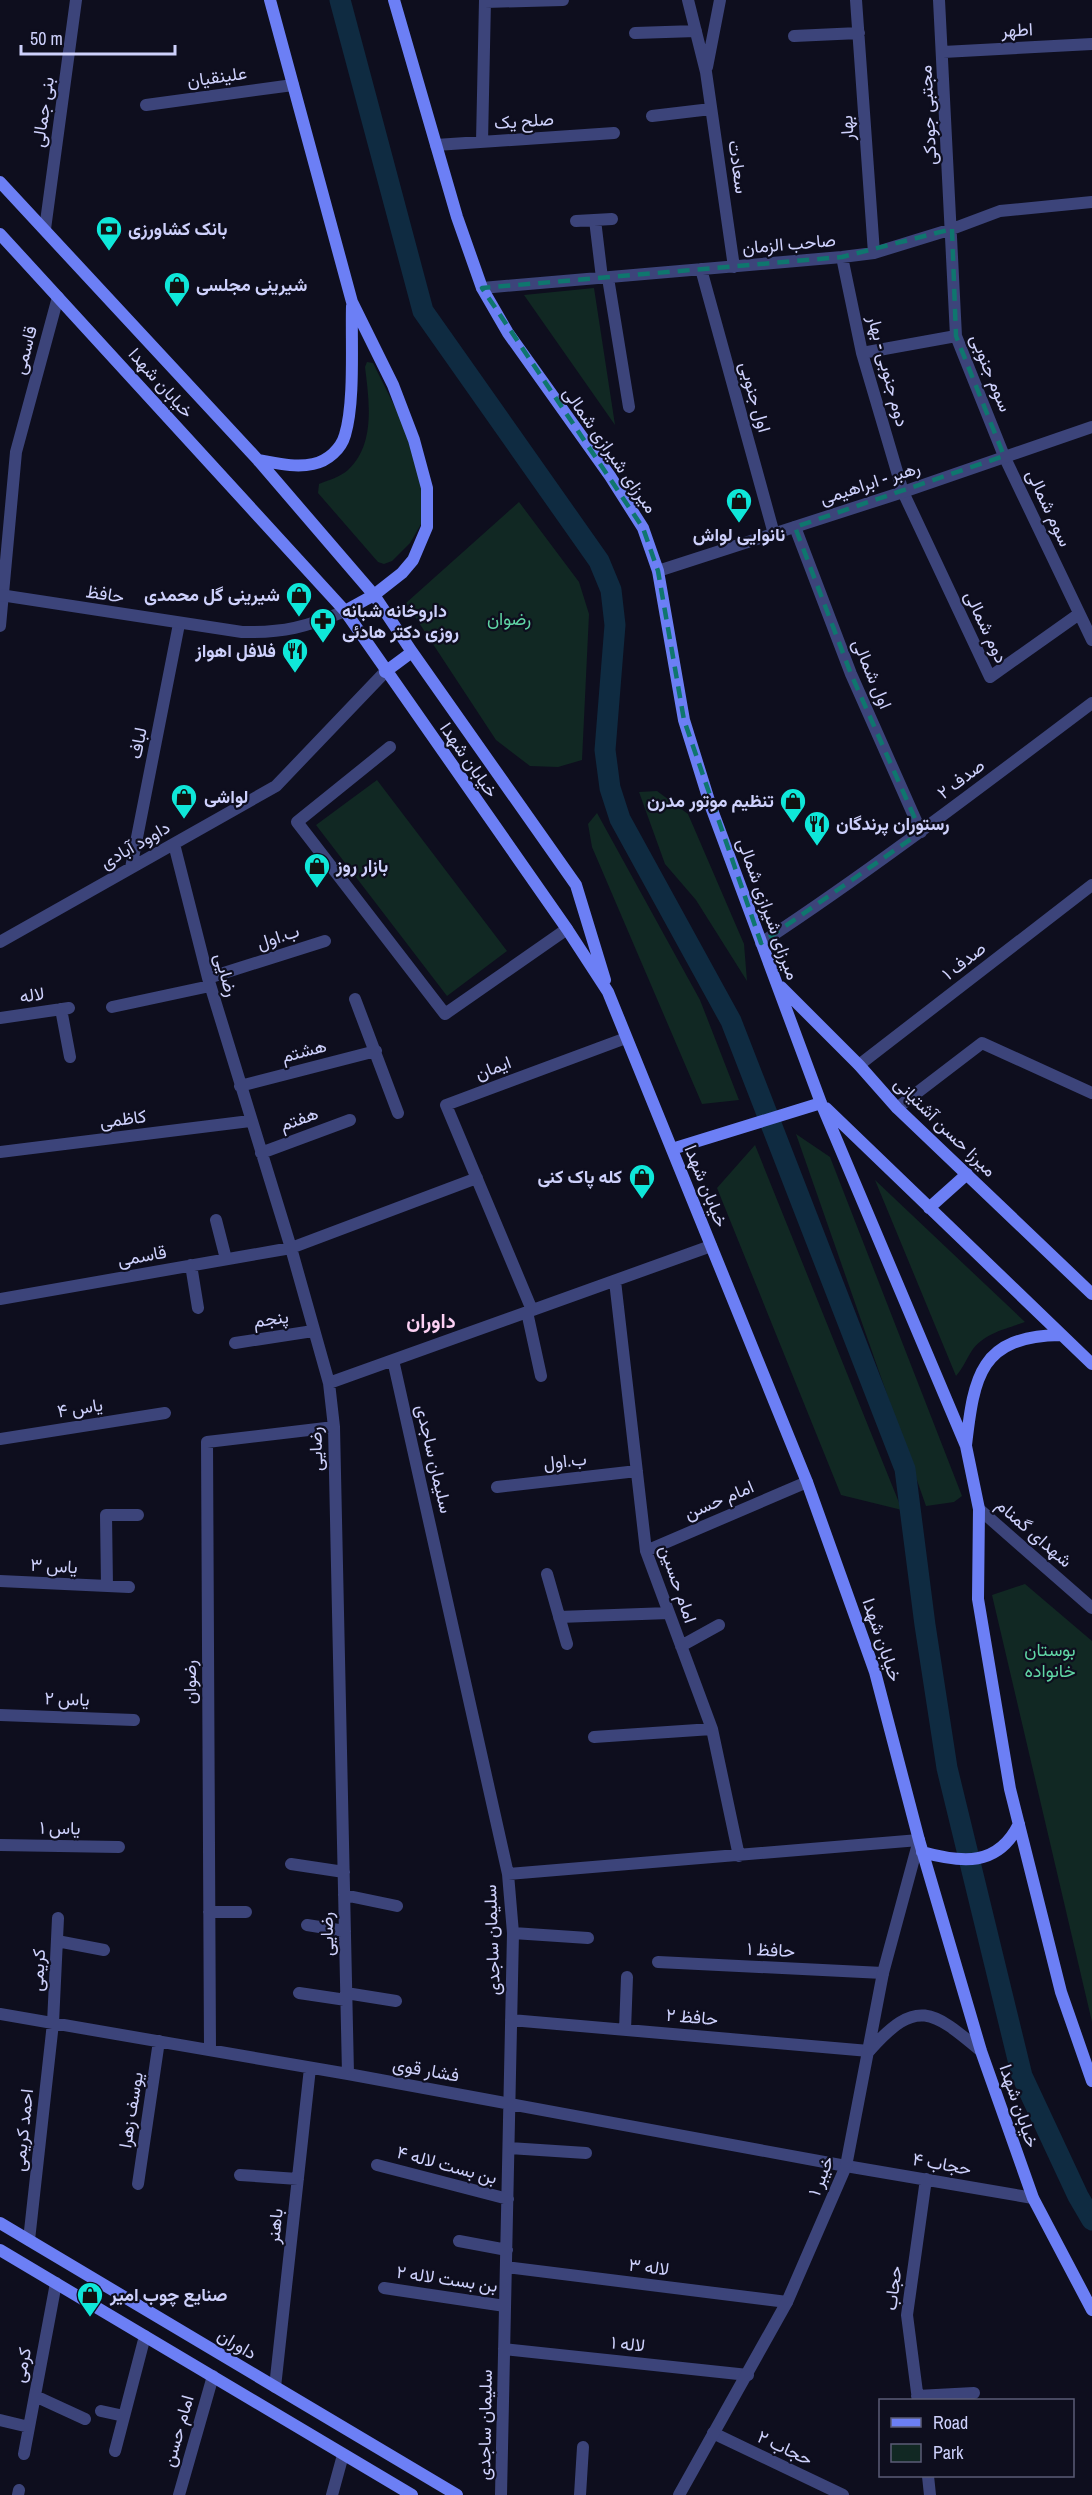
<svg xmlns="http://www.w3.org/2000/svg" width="1092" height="2495" font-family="'Archivo Narrow',Vazirmatn,sans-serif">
<rect width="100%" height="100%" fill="#0e0e1e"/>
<!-- green -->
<path fill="#112823" d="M594,288L615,425L524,295Z
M367,362L373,363L414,445L423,473L424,519L410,543L392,561L384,564L378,562L318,493L319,484C329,480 340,477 348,470C376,444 369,400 365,367Z
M519,502L579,582L589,614L582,760L558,767L530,766L496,740L406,603Z
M377,780L507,951L447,996L316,825Z
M657,791L688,814L744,944L747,981L696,900L665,864L639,792Z
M597,813L700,1000L739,1100L702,1104L592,847L588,824Z
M796,1134L830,1157L962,1496L954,1502L926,1506Z
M755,1145L902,1510L841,1495L717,1188Z
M875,1180L1025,1322C1006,1329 983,1333 971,1352C966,1360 963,1368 956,1376Z
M1025,1584L1092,1641V2022L992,1595Z"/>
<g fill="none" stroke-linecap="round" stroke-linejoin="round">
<!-- canal -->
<path stroke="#0f2b41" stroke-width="21" d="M340,0L423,311L599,561L611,590L615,625L605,750L610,788L620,819L731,1021L905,1469L925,1625L947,1768L1022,2076L1078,2196L1092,2220"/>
<!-- minor -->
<path stroke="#3c447a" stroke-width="12" d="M688,0L706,72L734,267
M856,0L874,253
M939,0L956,336L1004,456L1092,640
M485,2L563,0
M635,33L696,31
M794,36L859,33
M943,52L1092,44
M707,67L720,0
M146,105L293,85
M652,116L711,109
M482,142L485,0
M436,145L614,133
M595,220L602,278
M576,221L612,219
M45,229L76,0
M842,257L862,353L903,492L990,677L1079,614
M701,269L774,534
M608,278L629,407
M482,288L842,257L874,253L952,229L1000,211L1092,202
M862,353L956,336
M795,527L851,674L921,832
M0,626L16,452L58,297
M390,747L297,822L445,1014L567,929
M174,844L208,978L291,1248L329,1383L334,1427L348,2074
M131,868L179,624
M0,942L276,786L385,672
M761,943C875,868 983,785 1092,703
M208,978L325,941
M355,999L398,1113
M112,1007L210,986
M61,1009L70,1057
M0,1018L69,1008
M859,1065L1092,885
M240,1086L376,1051
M897,1108L982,1043L1092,1093
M0,1152L250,1121
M261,1153L350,1120
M216,1220L226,1259
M191,1265L198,1308
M615,1281L646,1551L712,1729L739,1856
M0,1299L291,1248L477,1178
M532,1310L446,1105L626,1038
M527,1312L541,1376
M235,1343L313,1331
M393,1360L508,1874L513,1933L501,2495
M329,1383L711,1246
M0,1439L165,1413
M497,1487L637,1471
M646,1551L807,1482
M547,1574L567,1644
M0,1581L129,1587
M107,1586L106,1515H138
M559,1617L669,1613
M681,1646L719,1625
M0,1715L134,1720
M594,1737L712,1729
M0,1845L119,1847
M291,1864L344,1872
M508,1874L919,1840
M344,1895L397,1906
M209,1912H246
M307,1925L345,1931
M513,1933L588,1938
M57,1941L104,1950
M658,1962L883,1973
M299,1993L346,2000
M346,1993L396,2001
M0,2014L348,2074L846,2166L1033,2198
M511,2020L869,2051
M625,2030L627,1977
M210,2050L207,1442L334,1427
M509,2148L586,2153
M377,2165L508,2199
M240,2175L298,2179
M138,2184L159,2041
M29,2240L53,2023L58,1918
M459,2241L507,2250
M506,2267L787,2302
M384,2288L505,2306
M504,2349L748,2375
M275,2387L310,2068
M35,2396L85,2419
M917,2396L974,2393
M918,2400L907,2315L926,2179
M101,2411L124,2416
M0,2420L29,2427
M713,2433L843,2495
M115,2451L145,2336
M24,2454L56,2283
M928,2476L930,2495
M18,2495L19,2490
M179,2495L213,2376
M332,2495L343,2455
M580,2495L583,2447"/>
<!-- tertiary -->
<path stroke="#3c447a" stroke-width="12" d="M658,571L903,492L1092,427
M0,595L242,632C284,633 306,627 345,611
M979,1509L1092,1608
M870,2050C917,1997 933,2011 981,2051
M679,2495L787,2302L846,2166L883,1973L919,1840"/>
<!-- secondary -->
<path stroke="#6c7ff5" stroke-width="12" d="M270,0L352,302L393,385L414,440L427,488V527L413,560L402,573L374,595L345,611
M394,0L457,217L482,288L508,333L610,476L643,528L658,571L684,720L711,807L821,1103L966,1446L979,1509L978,1599L1010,1789L1061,1992L1092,2081
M0,182L258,460L374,595L412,652L576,885L605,980
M0,234L345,611L567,929L608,992L807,1482L875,1672L919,1840L981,2051L1033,2198L1092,2310
M258,460C276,463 295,468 313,464C328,461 341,449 345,435C355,402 351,342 352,306
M385,672L412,652
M781,987L859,1065L897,1108L1092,1294
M826,1108L1092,1364
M672,1149L821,1103
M929,1208L967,1174
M966,1445C974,1376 980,1336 1061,1335
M922,1852C962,1863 998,1867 1019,1824
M0,2223L457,2495
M0,2250L412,2495"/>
</g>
<!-- marked area -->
<path fill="none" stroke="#0f766e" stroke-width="4.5" stroke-dasharray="12 8" stroke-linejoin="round" d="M952,229L956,336L1004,456L795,527L851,674L921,832L761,943L684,720L658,571L643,528L482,288L842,257Z"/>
<!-- icons -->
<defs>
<g id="bank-pin" transform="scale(1.35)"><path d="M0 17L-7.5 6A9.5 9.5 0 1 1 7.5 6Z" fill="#0fe7d9" stroke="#0e0e1e"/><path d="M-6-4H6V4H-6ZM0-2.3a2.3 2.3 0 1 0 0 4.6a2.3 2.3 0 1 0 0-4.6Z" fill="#111"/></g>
<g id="shop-pin" transform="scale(1.35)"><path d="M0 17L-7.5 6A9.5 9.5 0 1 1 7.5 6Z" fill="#0fe7d9" stroke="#0e0e1e"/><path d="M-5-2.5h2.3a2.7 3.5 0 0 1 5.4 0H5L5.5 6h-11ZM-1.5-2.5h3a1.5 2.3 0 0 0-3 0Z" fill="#111"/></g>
<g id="pharmacy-pin" transform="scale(1.35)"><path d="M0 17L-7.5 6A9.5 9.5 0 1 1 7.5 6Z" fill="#0fe7d9" stroke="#0e0e1e"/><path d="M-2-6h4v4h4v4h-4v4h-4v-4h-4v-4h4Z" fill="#111"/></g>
<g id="restaurant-pin" transform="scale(1.35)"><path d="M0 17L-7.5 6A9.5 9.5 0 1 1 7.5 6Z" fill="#0fe7d9" stroke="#0e0e1e"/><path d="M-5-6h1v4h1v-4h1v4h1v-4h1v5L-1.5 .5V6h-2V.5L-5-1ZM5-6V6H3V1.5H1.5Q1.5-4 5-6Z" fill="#111"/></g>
</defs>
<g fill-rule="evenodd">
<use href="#bank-pin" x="109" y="229"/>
<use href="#shop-pin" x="177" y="285"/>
<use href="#shop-pin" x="739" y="501"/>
<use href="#shop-pin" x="299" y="595"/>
<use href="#pharmacy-pin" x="323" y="621"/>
<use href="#restaurant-pin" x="295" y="651"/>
<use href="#shop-pin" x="184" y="797"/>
<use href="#shop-pin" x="793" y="801"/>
<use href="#restaurant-pin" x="817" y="824"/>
<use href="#shop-pin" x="317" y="866"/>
<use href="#shop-pin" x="642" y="1177"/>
<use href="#shop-pin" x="90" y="2295"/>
</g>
<g text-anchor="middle" stroke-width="4.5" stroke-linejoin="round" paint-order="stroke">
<!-- street labels -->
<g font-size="18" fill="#ced1fc" stroke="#0e0e1e">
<text transform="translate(1017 30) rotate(-3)" y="6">اطهر</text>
<text transform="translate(217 77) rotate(-8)" y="6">علینقیان</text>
<text transform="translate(43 112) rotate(-82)" y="6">بنی جمالی</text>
<text transform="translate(928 115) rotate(-93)" y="6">مجتبی جودکی</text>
<text transform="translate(524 121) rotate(-4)" y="6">صلح یک</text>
<text transform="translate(847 128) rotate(-94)" y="6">بهار</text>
<text transform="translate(738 167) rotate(82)" y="6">سعادت</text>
<text transform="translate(789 244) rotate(-5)" y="6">صاحب الزمان</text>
<text transform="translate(25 350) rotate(-75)" y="6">قاسمی</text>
<text transform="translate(888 371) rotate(75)" y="6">دوم جنوبی - بهار</text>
<text transform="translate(991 373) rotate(68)" y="6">سوم جنوبی</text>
<text transform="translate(161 383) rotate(48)" y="6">خیابان شهدا</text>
<text transform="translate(755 397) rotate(74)" y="6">اول جنوبی</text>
<text transform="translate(610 450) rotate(55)" y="6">میرزای شیرازی شمالی</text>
<text transform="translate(870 483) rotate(-18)" y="6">رهبر - ابراهیمی</text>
<text transform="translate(1049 508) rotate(65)" y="6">سوم شمالی</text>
<text transform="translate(105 594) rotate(9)" y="6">حافظ</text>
<text transform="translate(986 627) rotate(65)" y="6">دوم شمالی</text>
<text transform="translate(872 674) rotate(67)" y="6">اول شمالی</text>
<text transform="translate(138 743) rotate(-79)" y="6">لباف</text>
<text transform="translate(469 760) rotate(55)" y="6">خیابان شهدا</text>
<text transform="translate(961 779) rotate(-37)" y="6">صدف ۲</text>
<text transform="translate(135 845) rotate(-30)" y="6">داوود آبادی</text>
<text transform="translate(768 909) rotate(70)" y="6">میرزای شیرازی شمالی</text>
<text transform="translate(278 937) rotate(-18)" y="6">ب.اول</text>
<text transform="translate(964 961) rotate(-38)" y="6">صدف ۱</text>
<text transform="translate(226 975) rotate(74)" y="6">رضایی</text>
<text transform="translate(32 995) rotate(-8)" y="6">لاله</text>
<text transform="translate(304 1051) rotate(-15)" y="6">هشتم</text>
<text transform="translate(493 1068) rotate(-21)" y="6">ایمان</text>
<text transform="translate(123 1119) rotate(-7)" y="6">کاظمی</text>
<text transform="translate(299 1119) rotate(-20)" y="6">هفتم</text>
<text transform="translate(945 1127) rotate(44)" y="6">میرزا حسن آشتیانی</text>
<text transform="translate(706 1186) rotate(68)" y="6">خیابان شهدا</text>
<text transform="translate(142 1256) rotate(-10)" y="6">قاسمی</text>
<text transform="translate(271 1319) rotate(-8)" y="6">پنجم</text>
<text transform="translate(80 1408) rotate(-9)" y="6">یاس ۴</text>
<text transform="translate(316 1449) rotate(-92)" y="6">رضایی</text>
<text transform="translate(434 1459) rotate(77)" y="6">سلیمان ساجدی</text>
<text transform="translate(565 1461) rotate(-6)" y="6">ب.اول</text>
<text transform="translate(719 1500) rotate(-23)" y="6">امام حسن</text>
<text transform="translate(1034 1533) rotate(41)" y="6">شهدای گمنام</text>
<text transform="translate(54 1566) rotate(3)" y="6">یاس ۳</text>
<text transform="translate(678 1584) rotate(71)" y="6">امام حسین</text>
<text transform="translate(882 1640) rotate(71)" y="6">خیابان شهدا</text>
<text transform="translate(190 1682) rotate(-90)" y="6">رضوان</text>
<text transform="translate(67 1699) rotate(2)" y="6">یاس ۲</text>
<text transform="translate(60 1828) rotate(1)" y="6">یاس ۱</text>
<text transform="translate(327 1934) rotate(-91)" y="6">رضایی</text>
<text transform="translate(492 1940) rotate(-92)" y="6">سلیمان ساجدی</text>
<text transform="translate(771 1950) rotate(3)" y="6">حافظ ۱</text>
<text transform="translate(38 1970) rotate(-87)" y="6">کریمی</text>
<text transform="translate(692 2017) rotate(5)" y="6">حافظ ۲</text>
<text transform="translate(426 2070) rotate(10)" y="6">فشار قوی</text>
<text transform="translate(1019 2106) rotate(71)" y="6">خیابان شهدا</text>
<text transform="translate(131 2110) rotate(-81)" y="6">یوسف زهرا</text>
<text transform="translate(23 2130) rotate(-84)" y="6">احمد کریمی</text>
<text transform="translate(942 2164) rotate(10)" y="6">حجاب ۴</text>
<text transform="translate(447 2165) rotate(15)" y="6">بن بست لاله ۴</text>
<text transform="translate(821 2176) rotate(-69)" y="6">خیبر ۱</text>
<text transform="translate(275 2226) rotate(-84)" y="6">باهنر</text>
<text transform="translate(649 2267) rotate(7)" y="6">لاله ۳</text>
<text transform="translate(447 2279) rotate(8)" y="6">بن بست لاله ۲</text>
<text transform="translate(893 2288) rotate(-83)" y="6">حجاب</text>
<text transform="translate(237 2344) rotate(31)" y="6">داوران</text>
<text transform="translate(628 2344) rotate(6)" y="6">لاله ۱</text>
<text transform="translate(22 2365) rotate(-79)" y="6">کرمی</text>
<text transform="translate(485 2425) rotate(-89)" y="6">سلیمان ساجدی</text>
<text transform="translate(178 2431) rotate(-74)" y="6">امام حسن</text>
<text transform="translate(785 2448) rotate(25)" y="6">حجاب ۲</text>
</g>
<!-- poi labels -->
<g font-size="18" font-weight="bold" fill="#ced1fc" stroke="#0e0e1e" text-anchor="start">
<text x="128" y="235">بانک کشاورزی</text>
<text x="196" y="291">شیرینی مجلسی</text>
<text x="739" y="541" text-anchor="middle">نانوایی لواش</text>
<text x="280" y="601" text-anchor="end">شیرینی گل محمدی</text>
<text x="342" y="617">داروخانه شبانه<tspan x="342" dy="21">روزی دکتر هادئی</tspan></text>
<text x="276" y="657" text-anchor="end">فلافل اهواز</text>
<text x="204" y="803">لواشی</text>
<text x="774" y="807" text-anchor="end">تنظیم موتور مدرن</text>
<text x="836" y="830">رستوران پرندگان</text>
<text x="336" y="872">بازار روز</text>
<text x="622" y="1183" text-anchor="end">کله پاک کنی</text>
<text x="110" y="2301">صنایع چوب امیر</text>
</g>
<!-- park labels -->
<g font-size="18" fill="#60d6a5" stroke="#0e0e1e">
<text x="509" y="625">رضوان</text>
<text x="1050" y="1656">بوستان<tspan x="1050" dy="21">خانواده</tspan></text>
</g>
<!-- neighbourhood labels -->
<g font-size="20" font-weight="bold" fill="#fcd0f3" stroke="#0e0e1e">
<text x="431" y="1328">داوران</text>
</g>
</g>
<!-- legend -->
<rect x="879" y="2399" width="195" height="78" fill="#0e0e1e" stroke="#5b5c77" stroke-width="1.5"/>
<rect x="891" y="2418" width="30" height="9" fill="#6c7ff5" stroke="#5b5c77" stroke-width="1.5"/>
<text x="933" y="2429" font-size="18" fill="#ced1fc">Road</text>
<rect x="891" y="2444" width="30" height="18" fill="#112823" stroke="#5b5c77" stroke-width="1.5"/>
<text x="933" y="2459" font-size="18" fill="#ced1fc">Park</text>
<!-- scale -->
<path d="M21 45v9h154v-9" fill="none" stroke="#ced1fc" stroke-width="3"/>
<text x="30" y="45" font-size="18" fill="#ced1fc" stroke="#0e0e1e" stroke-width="4.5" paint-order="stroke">50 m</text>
</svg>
